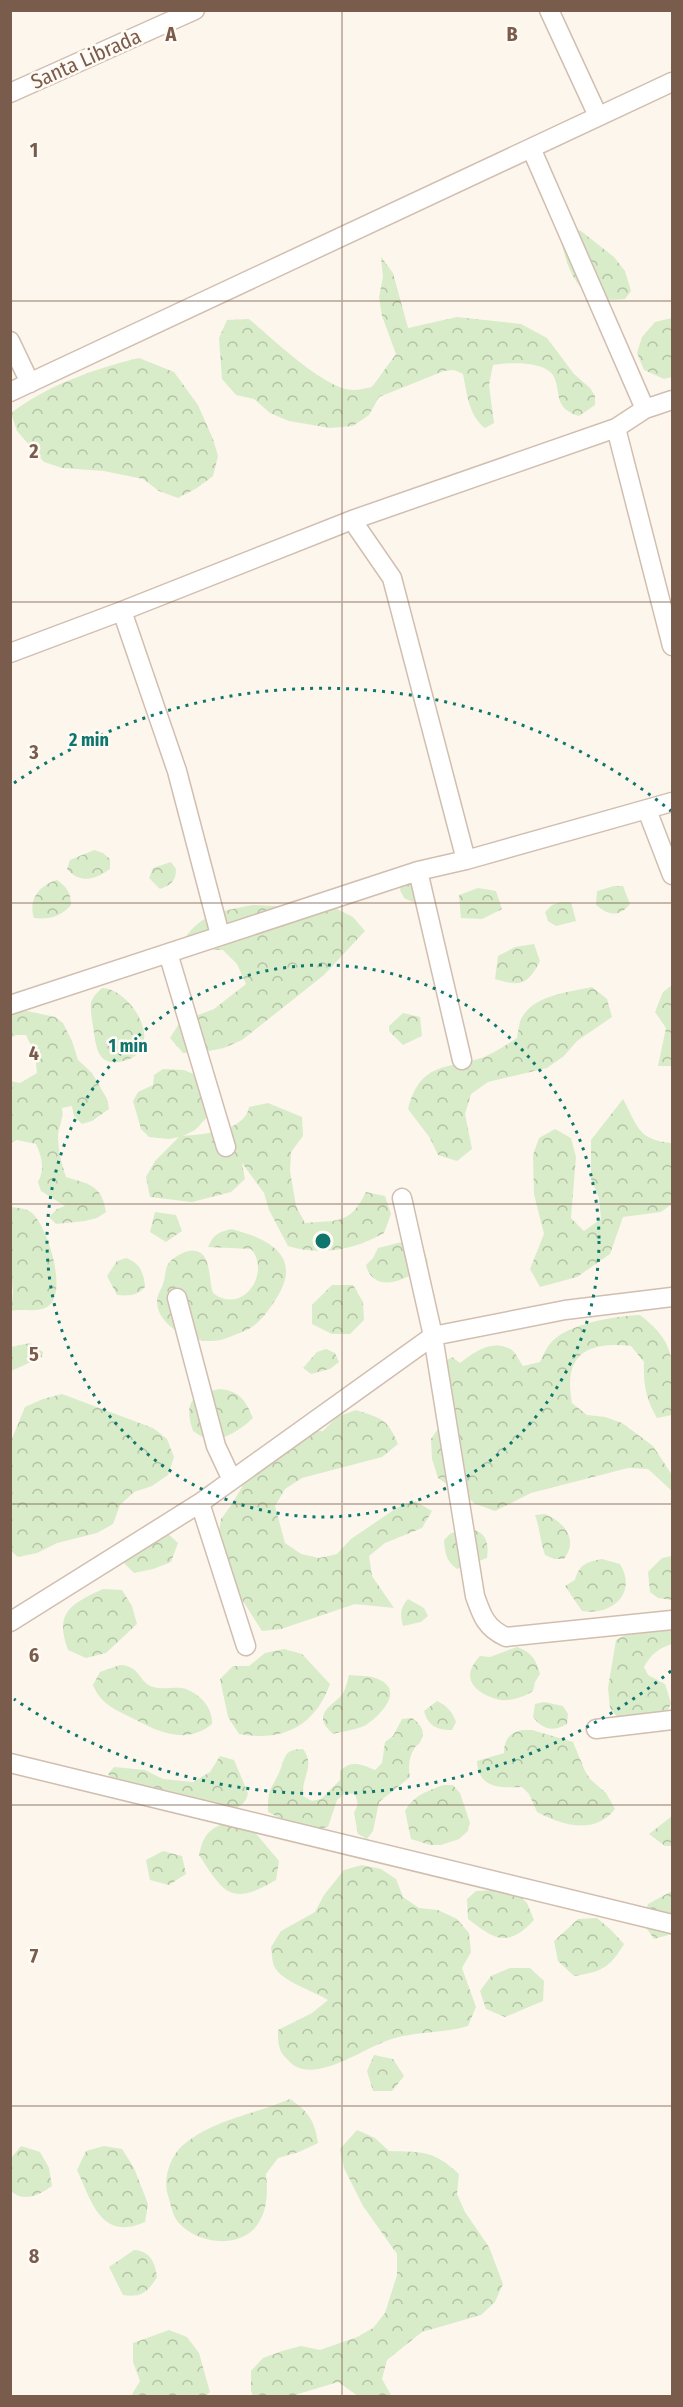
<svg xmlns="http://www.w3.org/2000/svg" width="683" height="2407" font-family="'Fira Sans Condensed',sans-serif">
<defs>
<pattern id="forest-crowns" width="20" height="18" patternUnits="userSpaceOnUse" patternTransform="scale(1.5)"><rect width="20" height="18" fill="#d8ecc9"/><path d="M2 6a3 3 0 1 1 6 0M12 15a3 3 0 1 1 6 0" fill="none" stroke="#b4c2a5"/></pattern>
</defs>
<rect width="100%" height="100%" fill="#fdf6ec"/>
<!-- forest -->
<path fill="url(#forest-crowns)" d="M570,226L581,231L614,257L625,271L631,291L625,299C579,305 569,275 560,237Z
M381,257L393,273L408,328L457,317L521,324L547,338L574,374L590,388L595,396V405L579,416C552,408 562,391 553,375C544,361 508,362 493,365L489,385L494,423L485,428C469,416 467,394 463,374L454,370L444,371L379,397L369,415L353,426L330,428L289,421L270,413L254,399L236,395L222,379L219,338L227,320L249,319C272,338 325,390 353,390C359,390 366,388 372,387L396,354L382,316L379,297L383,277Z
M672,318V377L664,379L644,370L637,353L642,337L655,322Z
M139,358L174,372L198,405L213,439L218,456L213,476L197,488L178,498L159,491L143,479L104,471L62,468L44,462L17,431L11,413C48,385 94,369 139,358Z
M94,850L103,853L110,859V869C95,880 80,884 67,869L70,860Z
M171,862L176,869C176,881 171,885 160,889L149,878L153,868Z
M421,876L423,898L413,902L404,898L400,890L402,880Z
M57,880C67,887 71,893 71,905C61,916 50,920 34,918C28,900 39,885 57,880Z
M614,886H623L630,904C619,918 608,915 596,905L597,891Z
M478,888L496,891L502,909L482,919L461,918L459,895Z
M561,902H571L576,921L556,926L548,921L545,912L552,905Z
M253,905L337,909L353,917L365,931L324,975L242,1040L224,1048L204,1052L183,1053L170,1038L180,1022L214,1009L246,984L237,964L223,950L202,949L185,938C203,912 224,911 253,905Z
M534,944L540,961C528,985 520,987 495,979L498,956L515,947Z
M672,985V1066H658L666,1028L655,1012L663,992Z
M592,987L607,999L612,1017L577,1041L564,1056L547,1068L488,1082L471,1094L465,1114L472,1149L457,1161L438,1155L430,1138L408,1109C421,1061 445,1070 484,1057C496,1052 506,1045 517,1038C518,1032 519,1024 521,1019C533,995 569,992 592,987Z
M102,988C131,989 166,1046 127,1060C97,1070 96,1047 93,1026C92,1019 90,1010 91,1003C93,996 97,993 102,988Z
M18,1009L55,1017L63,1023L72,1041L78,1060L92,1073L107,1099L109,1109L92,1121L82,1124L74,1116L72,1106L62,1108C64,1121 58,1126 58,1137C58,1150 62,1165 66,1177C89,1184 102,1185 106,1212L97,1218L85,1221L56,1224L49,1217L57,1209L65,1206L41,1191L38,1182C45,1169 42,1157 36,1144L17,1140L11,1143V1081L20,1083L37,1073L35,1054L26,1035H16L11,1038V1010Z
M403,1013L420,1017L422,1036L403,1045L389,1031V1026Z
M163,1069L184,1070L203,1078L209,1115L195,1130L183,1136C202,1134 245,1132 249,1107L268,1103L302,1117L303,1136L291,1152L290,1171L296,1206L305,1223C338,1220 350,1225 366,1192L385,1196L391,1214L384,1233C354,1250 321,1256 288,1246L269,1210L264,1193L242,1163L245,1179L231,1192L192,1202L150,1197L146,1177L155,1161L179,1137L169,1139L149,1137L141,1129L133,1101L138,1092L153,1085L154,1075Z
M623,1099C638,1127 638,1140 672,1143V1204L661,1212L623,1217L610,1254L577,1277L540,1287L530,1269L544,1234L534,1194L533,1155L539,1138L555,1129L571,1138L576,1157L571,1218L584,1231L601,1219L599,1198L591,1179V1140Z
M11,1207C18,1208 26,1208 32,1213C48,1227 69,1295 47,1307C37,1313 22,1308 11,1311L13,1292L10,1266Z
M155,1212L176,1215L182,1231L166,1242L150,1232Z
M231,1229C271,1239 305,1258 274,1302C265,1315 258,1326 242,1332C232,1336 222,1341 211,1341C190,1342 157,1326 157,1301C157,1295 161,1290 163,1284C165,1278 165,1272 167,1266C172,1256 192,1245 202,1254C211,1262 209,1282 213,1293C242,1316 272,1273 251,1249L208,1247C213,1235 218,1232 231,1229Z
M410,1240C421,1245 425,1251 428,1263C412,1278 374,1297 366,1265L373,1258L378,1248Z
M126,1258C140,1263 144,1273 145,1287C137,1296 129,1296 117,1295L107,1276L117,1261Z
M332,1285H353L363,1302L364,1320L350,1334H332L312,1324V1305Z
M640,1315C681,1346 672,1368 672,1415L657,1418C646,1399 643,1384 644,1362L631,1346C586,1341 563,1355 572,1403L587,1415L605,1417L622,1423L653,1446L672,1475V1491L648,1469L628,1468L531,1493L495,1511L476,1504L438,1478L432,1459L431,1439L442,1423L436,1367L452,1357L460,1363C474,1352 493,1338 512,1350C516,1353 520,1362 523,1366L540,1362C543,1356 545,1350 549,1345C564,1324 615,1316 640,1315Z
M30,1343L43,1352L42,1357L11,1371V1347Z
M326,1349L335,1353L339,1362L330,1369L311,1374L303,1368L317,1352Z
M220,1389C240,1391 246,1401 253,1418C241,1430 226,1438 210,1442L193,1431C183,1401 193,1394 220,1389Z
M62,1394L153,1428L167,1439L174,1457L168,1475L152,1486L134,1492L120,1505L113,1524L97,1533L57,1543L37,1553L18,1557L11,1551V1441L25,1407L43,1399Z
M356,1410C381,1418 388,1419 398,1444L382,1457L302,1478L285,1489L275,1506L285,1543L301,1554L319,1558L337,1554L351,1539L398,1507L415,1501L432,1511L422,1528L385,1543L369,1556L372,1576L394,1608L355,1604L281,1629L262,1631L215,1557L221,1519L232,1504L242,1487L255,1451L286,1431H323L337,1417Z
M545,1514C564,1522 579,1539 564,1559H554L545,1555C540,1541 540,1528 535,1515Z
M472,1529C487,1533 489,1544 487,1558L457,1569C446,1561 445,1553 444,1540L451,1533Z
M165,1531L178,1543L171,1562L153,1569L134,1573L120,1559Z
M672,1556V1600L658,1598L650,1592L648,1572L662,1558Z
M602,1559L620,1564C638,1594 611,1616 582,1611L565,1586L575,1580C579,1564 587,1562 602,1559Z
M103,1589L122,1590L132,1606L137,1624L106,1653L86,1658L68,1650C54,1612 71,1604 103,1589Z
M408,1599L424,1608L428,1616L421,1622L403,1626C400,1614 400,1608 408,1599Z
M662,1629L672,1631V1644C659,1648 650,1655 644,1667L648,1675L665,1684L671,1703L667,1713L627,1722L617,1717L610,1708L608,1688L616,1640C630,1631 645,1630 662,1629Z
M517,1647C531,1652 536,1659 540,1674L535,1682L533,1691C525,1696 515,1700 506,1700C500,1701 493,1698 488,1696C468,1687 464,1673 480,1656L490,1657Z
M284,1649L302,1654L330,1684C315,1726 283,1742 239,1734L228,1717L220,1679L233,1666H249L265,1653Z
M120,1665C141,1666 138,1682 153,1687C163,1690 176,1686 186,1689C201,1695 213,1708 212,1724C185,1746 157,1731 130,1717C114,1709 100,1703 93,1685L100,1672Z
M349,1675C358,1676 369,1675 378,1679C405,1690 381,1715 366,1725C357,1730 343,1731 333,1734C314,1717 325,1710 340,1697C345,1692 347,1683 349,1675Z
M437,1701C447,1706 452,1711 456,1722L452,1730C437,1730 428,1726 424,1711Z
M544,1702L563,1706L568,1714L567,1724C553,1732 543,1730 533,1717L535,1704Z
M412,1718C420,1724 427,1731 420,1742C419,1745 415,1746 414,1749C409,1757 408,1768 410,1777L379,1802L373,1831L367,1839L358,1834L354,1813L358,1804L355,1794L345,1793L337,1800L328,1827C305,1833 288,1822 268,1812C268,1791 269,1792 278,1775C286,1760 281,1749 303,1749C316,1766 301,1777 303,1796L312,1801L321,1799L340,1780V1771C352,1760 360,1764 375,1770L382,1763L385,1742L393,1736L402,1719Z
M522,1730H532L573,1742L585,1771L590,1779L606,1793L615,1809C595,1835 563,1826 537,1812L529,1794L522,1787C501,1788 478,1789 477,1761L504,1753C504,1740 509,1733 522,1730Z
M220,1756L234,1760L248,1793C246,1806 235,1809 224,1813L115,1782L108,1774L114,1767L145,1770L163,1779L193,1782L210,1772Z
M443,1785H453L460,1793L470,1823L467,1832L459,1839L441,1845H430L411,1839L405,1811C414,1795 426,1792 443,1785Z
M672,1816V1846H665L649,1834Z
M234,1820L252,1829L279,1861L276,1880C231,1907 224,1893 199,1855C204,1831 212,1827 234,1820Z
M163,1851L182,1856L186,1874L169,1885L150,1880L146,1860Z
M362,1865L381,1869L396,1879L403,1897L419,1908L438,1910L457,1919L469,1933L471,1952L462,1968L476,2007L468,2026C441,2034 412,2031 386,2041C361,2050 310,2087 288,2060C285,2057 281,2053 280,2049C278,2044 278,2036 278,2030L312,2013L328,2000C312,1990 282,1982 274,1966C272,1961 272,1953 271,1947L281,1931L315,1912L324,1895L344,1870Z
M513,1889L527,1903L534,1920C508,1948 495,1940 468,1919L467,1899L476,1891Z
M672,1891V1934L654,1939L642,1922L648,1904Z
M597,1918L611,1930L624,1944C610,1968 601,1972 574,1976L558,1961L554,1941L578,1919Z
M510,1968H530L544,1981L543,2001L505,2017L486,2009L480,1991L491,1976Z
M374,2055L393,2059L404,2076L392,2091H373L367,2071Z
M290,2099C308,2111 315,2121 318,2143L299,2152L278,2158L266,2174C268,2192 268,2215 253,2230C232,2249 195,2242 178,2222C172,2215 170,2201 167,2192C164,2177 170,2157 182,2146C213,2119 253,2115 290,2099Z
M357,2130L375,2138L389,2151C423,2152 433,2150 459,2174L457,2194L465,2212L489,2247L503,2284L495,2302L481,2315L422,2332L387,2360L382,2379L391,2395L388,2396H358L338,2382L298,2394L296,2396H253L251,2391V2371L263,2358L282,2351L301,2346L320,2350L357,2337L373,2328L385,2313L397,2275V2254L363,2206L344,2168L340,2149Z
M21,2146L40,2152L49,2168L52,2186C39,2195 24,2203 11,2191V2158Z
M104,2146L122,2149L134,2168L148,2204L145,2222C139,2224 133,2227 127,2227C97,2231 87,2190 77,2170L86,2151Z
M134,2250C150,2251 155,2262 157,2277C148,2292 141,2298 123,2295L109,2267Z
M169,2330L187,2337L199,2353L210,2392L206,2396H131L140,2381L133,2362V2343Z"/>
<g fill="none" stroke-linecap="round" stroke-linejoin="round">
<!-- minor casing -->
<g stroke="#d1beb0" stroke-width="21">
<path id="minor" d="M549,10L598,116
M10,93L195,10
M531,148L645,409
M10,341L30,383
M10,392L672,82
M616,428L672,646
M352,520L392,578L466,860
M122,611L177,771L220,935
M10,653L122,611L352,520L616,428L645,409L672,400
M647,810L672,875
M418,871L462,1060
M168,953L226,1147
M10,1005L418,871L466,860L672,802
M402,1198L433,1336L475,1596C482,1616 486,1628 506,1637L672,1620
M177,1298L216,1446L232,1480
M200,1503L246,1646
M10,1622L200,1503L433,1336L565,1310L672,1297
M596,1729L672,1720
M10,1763L672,1924"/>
</g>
<!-- minor -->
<use href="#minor" stroke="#fff" stroke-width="18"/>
</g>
<!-- grid -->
<path fill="none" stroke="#7a5c4d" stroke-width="1.5" stroke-opacity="0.55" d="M342,10V2396M10,301H672M10,602H672M10,903H672M10,1204H672M10,1504H672M10,1805H672M10,2106H672"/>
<!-- distance rings -->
<g fill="none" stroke="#0f766e" stroke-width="3" stroke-dasharray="3 6">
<circle cx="323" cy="1241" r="276"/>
<path d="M671 1671A553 553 0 0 1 14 1699M14 783A553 553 0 0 1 671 811"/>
</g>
<g text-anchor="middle" stroke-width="5" stroke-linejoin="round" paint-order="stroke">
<!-- street labels -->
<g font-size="21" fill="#7a5c4d" stroke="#fffaf3">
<text transform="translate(86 59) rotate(-24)" y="7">Santa Librada</text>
</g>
</g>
<g font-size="20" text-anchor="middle" font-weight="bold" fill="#7a5c4d" stroke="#fffaf3" stroke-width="5" stroke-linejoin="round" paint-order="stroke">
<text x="171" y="41">A</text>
<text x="512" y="41">B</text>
<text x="34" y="157">1</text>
<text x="34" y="458">2</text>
<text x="34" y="759">3</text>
<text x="34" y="1060">4</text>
<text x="34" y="1361">5</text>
<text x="34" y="1662">6</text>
<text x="34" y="1963">7</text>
<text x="34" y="2263">8</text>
</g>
<circle cx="323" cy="1241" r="9" fill="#0f766e" stroke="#fffaf3" stroke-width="3"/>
<g font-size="18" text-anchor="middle" font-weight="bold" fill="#0f766e" stroke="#fffaf3" stroke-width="5" stroke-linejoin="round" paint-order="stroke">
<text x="89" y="746">2 min</text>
<text x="128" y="1052">1 min</text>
</g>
<!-- border -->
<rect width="683" height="2407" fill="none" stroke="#7a5c4d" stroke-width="24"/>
</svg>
